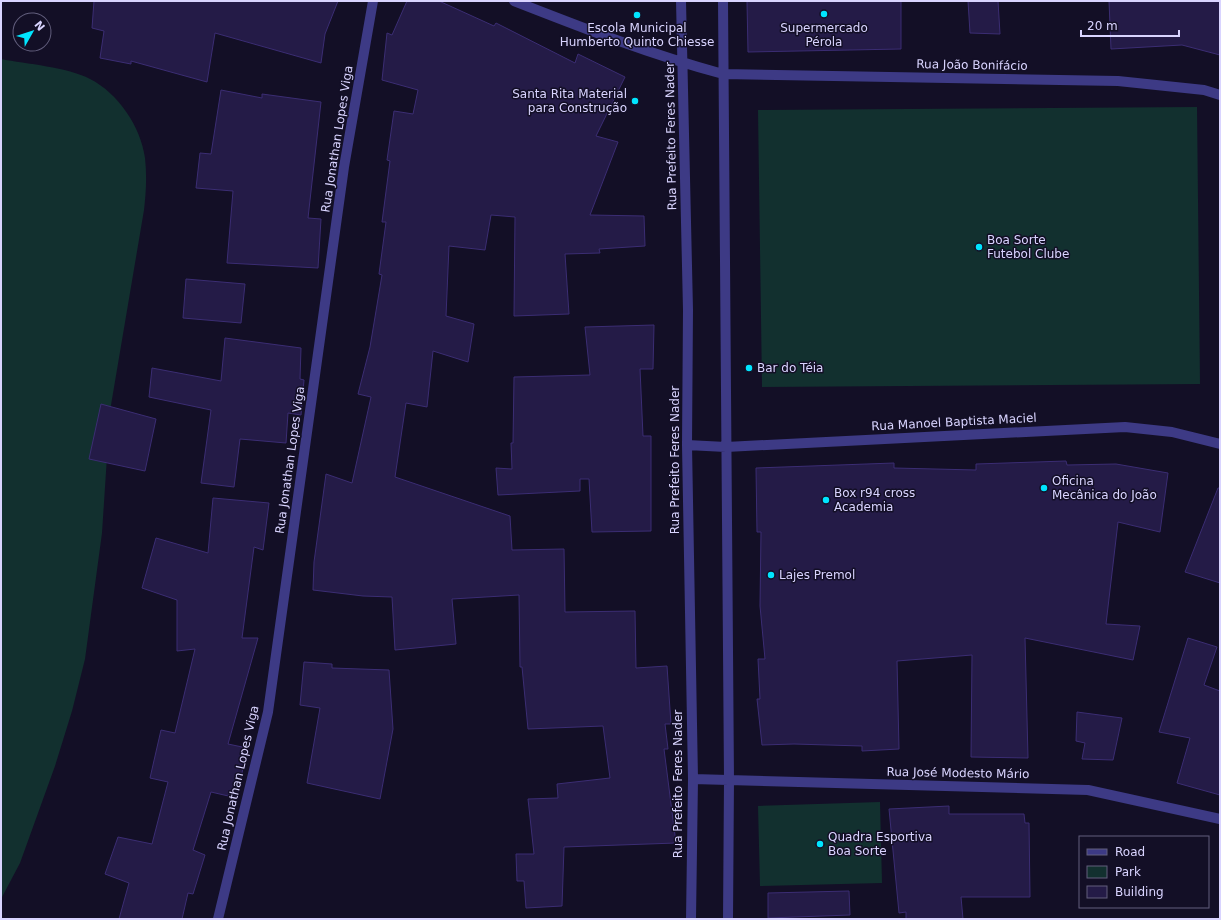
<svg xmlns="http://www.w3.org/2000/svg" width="1221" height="920" font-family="'DejaVu Sans',sans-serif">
<rect width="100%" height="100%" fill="#130f26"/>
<!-- green -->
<path fill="#12302f" d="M1,59C26,64 68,67 90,79C118,93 141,127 145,158C147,176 146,193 144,210L110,411L102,533L85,659L72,711L55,766L20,863L1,899Z
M1197,107L1200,384L762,387L758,110Z
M880,802L882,883L760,886L758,806Z"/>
<!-- building -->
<path fill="#241b47" stroke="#3b2d73" d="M94,1H338L325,34L321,63L215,33L207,82L131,61V64L100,58L104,31L92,28Z
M407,1H439L494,26L496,23L575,63L578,54L625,77L596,136L618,142L590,215L644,216L645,246L599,249L600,253L565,254L569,314L514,316L515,217L491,215L485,250L449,246L446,316L474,324L468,362L433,351L427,407L406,403L395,477L510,516L512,550L564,549L565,612L635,611L636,668L667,666L671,724H665L668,749H664L676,843L564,847L562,906L526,908L524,881H517L516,854H534L528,799L558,798L557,784L610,778L603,726L528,729L522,667H520L519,595L452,599L456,644L395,650L392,597L363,596L313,590L314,562L326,474L352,483L371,397L358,394L370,347L382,275L379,274L386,222H382L390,161L387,160L394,111L413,114L418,90L382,80L387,33L392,35Z
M747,1H901V49L748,52Z
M968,1H998L1000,34L970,33Z
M1109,1H1220V55L1182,45L1111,49Z
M221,90L262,98V94L321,102L308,218L321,219L318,268L227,263L233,191L196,188L200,153L211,154Z
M186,279L245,284L241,323L183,318Z
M654,325L653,369H640L643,436H651V531L592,532L589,479H580V491L498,495L496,468L512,469L511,443H513L514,377L590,375L585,327Z
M225,338L301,348L300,379L304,380L301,415L288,413L286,443L240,439L234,487L201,483L211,410L149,397L152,368L221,381Z
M101,404L156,419L145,471L89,459Z
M1066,461L1067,465L1116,464L1168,473L1160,532L1118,522L1106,624L1140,626L1133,660L1025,638L1028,758L971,757L972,655L897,661L899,749L862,751V746L794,744L762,745L757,699H760L758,659H765L760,606L761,532H757L756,468L894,463V468L976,470V464Z
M1218,488H1220V583L1185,572Z
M213,498L269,503L263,550L254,547L242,638H258L228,744L247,748L237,798L211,792L193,850L205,855L193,894L188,893L182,919H119L129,883L105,874L118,837L152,844L168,782L150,778L161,730L175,733L195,649L177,651V600L142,588L156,538L208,553Z
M1188,638L1217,647L1204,685L1220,691V795L1177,783L1190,738L1159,732Z
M304,662L332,664V668L389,670L393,729L380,799L307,783L320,708L300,705Z
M1077,712L1122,718L1113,760L1082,759L1085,743L1076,741Z
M949,806V814H1024L1025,823H1029L1030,897H961L963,919H906V912L899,913L889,809Z
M849,891L850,915L768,918V893Z"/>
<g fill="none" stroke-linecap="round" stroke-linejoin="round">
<!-- minor -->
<path stroke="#3d3a85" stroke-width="10" d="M514,1C583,28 652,55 723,74L1118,81L1204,90L1220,95
M681,1L688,310L687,445L693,779L691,919
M723,1L729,780L728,919
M687,445L726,447L1125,427L1172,432L1220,444
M693,779L1088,790L1220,819
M218,919L268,712L344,167L373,1"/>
</g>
<!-- markers -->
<g fill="#00e5ff" stroke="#130f26" stroke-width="1.5">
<circle cx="824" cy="14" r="4"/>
<circle cx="637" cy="15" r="4"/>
<circle cx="635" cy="101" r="4"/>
<circle cx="979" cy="247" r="4"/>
<circle cx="749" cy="368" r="4"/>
<circle cx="1044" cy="488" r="4"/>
<circle cx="826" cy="500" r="4"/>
<circle cx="771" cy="575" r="4"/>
<circle cx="820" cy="844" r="4"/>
</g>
<g text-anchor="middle" stroke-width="3" stroke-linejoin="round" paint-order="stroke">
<!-- poi labels -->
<g font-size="12" fill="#d9d4ff" stroke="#130f26" text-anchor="start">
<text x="637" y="32" text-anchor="middle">Escola Municipal<tspan x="637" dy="14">Humberto Quinto Chiesse</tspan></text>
<text x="824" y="32" text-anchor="middle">Supermercado<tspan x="824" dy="14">Pérola</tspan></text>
<text x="627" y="98" text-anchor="end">Santa Rita Material<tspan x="627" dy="14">para Construção</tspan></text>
<text x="987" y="244">Boa Sorte<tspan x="987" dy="14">Futebol Clube</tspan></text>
<text x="757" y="372">Bar do Téia</text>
<text x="1052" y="485">Oficina<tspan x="1052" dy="14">Mecânica do João</tspan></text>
<text x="834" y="497">Box r94 cross<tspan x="834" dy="14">Academia</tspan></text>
<text x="779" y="579">Lajes Premol</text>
<text x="828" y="841">Quadra Esportiva<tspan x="828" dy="14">Boa Sorte</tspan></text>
</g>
<!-- street labels -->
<g font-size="12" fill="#d9d4ff" stroke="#130f26">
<text transform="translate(972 65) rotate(1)" y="4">Rua João Bonifácio</text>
<text transform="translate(671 136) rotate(-91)" y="4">Rua Prefeito Feres Nader</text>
<text transform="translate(337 139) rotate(-81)" y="4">Rua Jonathan Lopes Viga</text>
<text transform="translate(954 422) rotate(-3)" y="4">Rua Manoel Baptista Maciel</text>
<text transform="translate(290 460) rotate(-82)" y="4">Rua Jonathan Lopes Viga</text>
<text transform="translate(675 460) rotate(-90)" y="4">Rua Prefeito Feres Nader</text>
<text transform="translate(958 773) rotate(1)" y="4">Rua José Modesto Mário</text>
<text transform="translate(238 778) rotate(-77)" y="4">Rua Jonathan Lopes Viga</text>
<text transform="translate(678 784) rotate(-90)" y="4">Rua Prefeito Feres Nader</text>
</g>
</g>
<!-- border -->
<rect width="1221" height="920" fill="none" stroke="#d9d4ff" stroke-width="4"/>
<!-- legend -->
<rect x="1079" y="836" width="130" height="72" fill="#130f26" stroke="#625e7d"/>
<rect x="1087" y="849" width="20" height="6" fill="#3d3a85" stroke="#625e7d"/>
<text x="1115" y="856" font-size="12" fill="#d9d4ff">Road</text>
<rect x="1087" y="866" width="20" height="12" fill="#12302f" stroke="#625e7d"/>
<text x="1115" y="876" font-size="12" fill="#d9d4ff">Park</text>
<rect x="1087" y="886" width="20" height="12" fill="#241b47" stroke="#625e7d"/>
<text x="1115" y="896" font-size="12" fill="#d9d4ff">Building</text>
<!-- north arrow -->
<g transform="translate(32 32) rotate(51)"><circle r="19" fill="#130f26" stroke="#625e7d"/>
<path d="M0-3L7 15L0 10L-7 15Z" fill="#00e5ff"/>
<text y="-6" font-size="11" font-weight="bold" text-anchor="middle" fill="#d9d4ff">N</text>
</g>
<!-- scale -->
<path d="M1081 30v6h98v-6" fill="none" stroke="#d9d4ff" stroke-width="2"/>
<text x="1087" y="30" font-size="12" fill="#d9d4ff" stroke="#130f26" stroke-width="3" paint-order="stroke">20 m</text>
</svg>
